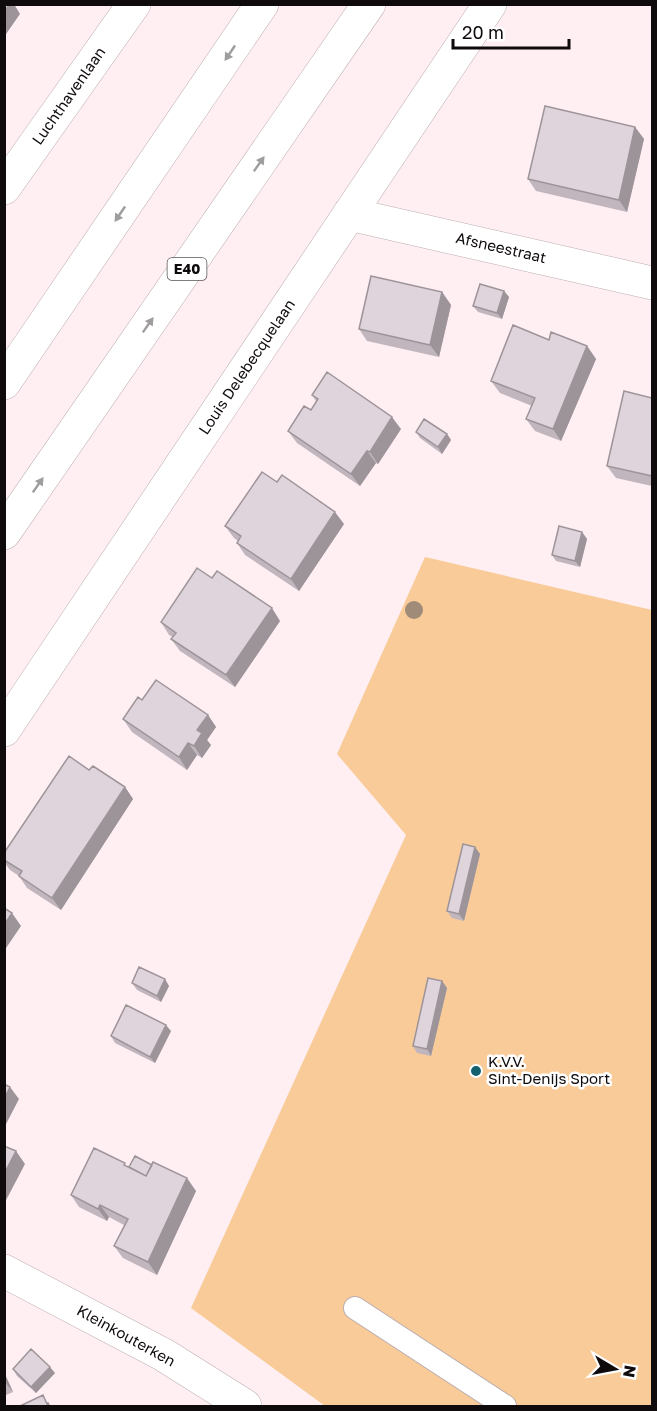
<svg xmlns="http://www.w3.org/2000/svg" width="657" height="1411" font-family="'Golos Text',sans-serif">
<rect width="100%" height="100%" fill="#ffeff2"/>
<!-- grass -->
<path fill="#f8cb98" d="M425,557L652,610V1406H325L191,1308L406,835L337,754Z"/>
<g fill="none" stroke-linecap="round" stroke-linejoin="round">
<!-- lane casing -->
<g stroke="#bdaeb0" stroke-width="24">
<path id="lane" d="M355,1308L505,1406"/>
</g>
<!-- street casing -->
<g stroke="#bdaeb0" stroke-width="34">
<path id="street" d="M4,188L134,4
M349,214L652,283
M4,730L490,4
M4,1271L164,1355L245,1406"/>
</g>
<!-- highway casing -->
<g stroke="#bdaeb0" stroke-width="34">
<path id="highway" d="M4,383L262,4
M4,533L369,4"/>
</g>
<!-- lane -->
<use href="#lane" stroke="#fff" stroke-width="22"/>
<!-- street -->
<use href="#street" stroke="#fff" stroke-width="33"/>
<!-- highway -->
<use href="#highway" stroke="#fff" stroke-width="33"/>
</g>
<!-- trees -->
<circle fill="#a08a78" cx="414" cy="610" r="9"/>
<!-- wall -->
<path fill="#c1b6bd" d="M635,127L644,139L627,212L536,191L528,179Z
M504,291L509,297L502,319L478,312L473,306Z
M442,292L451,305L439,357L367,341L359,329Z
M549,340L587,346L596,359L561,441L535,431L526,419L532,406L500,393L491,381Z
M312,395L401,429L378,464L376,463L360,486L297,443L288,431L311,410L316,401Z
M652,398V486L616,478L607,466Z
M416,432L447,434L451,440L442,454L420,438Z
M344,524L299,591L245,555L237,543L238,541L234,538L225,526Z
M582,532L587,539L580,567L556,561L552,555Z
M212,578L280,621L235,687L180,651L171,639L173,637L169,635L161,622Z
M142,700L208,715L216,727L207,740L211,745L202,758L197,755L187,770L132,732L123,719Z
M89,770L125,787L133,799L61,910L27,888L19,876L10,870L4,862V853Z
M475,847L480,854L464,921L452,918L447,911Z
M442,981L447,988L431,1056L417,1053L413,1046Z
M132,983L169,986L161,1002L137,990Z
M171,1031L155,1063L115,1043L111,1036Z
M128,1167L196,1191L157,1275L123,1258L114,1246L124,1225L109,1217L107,1221L79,1207L71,1195Z
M13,1369L55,1373L36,1393L17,1376Z
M4,1372L13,1392L4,1396Z"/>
<!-- shaded-wall -->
<path fill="#9d949a" d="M10,4H14L20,14L4,37V12Z
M635,127L644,139L627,212L619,200Z
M504,291L509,297L502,319L497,313Z
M442,292L451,305L439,357L430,345Z
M587,346L596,359L561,441L553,429Z
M392,417L401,429L378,464L370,452Z
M447,434L451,440L442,454L438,447Z
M367,451L376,463L360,486L351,474Z
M335,512L344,524L299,591L291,579Z
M582,532L587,539L580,567L575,561Z
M272,608L280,621L235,687L226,675Z
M208,715L216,727L207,740L211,745L202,758L194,746L197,730Z
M188,743L197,755L187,770L179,757Z
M125,787L133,799L61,910L52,898Z
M475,847L480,854L464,921L459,914Z
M12,913L21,926L4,951V925Z
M165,979L169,986L161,1002L157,996Z
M442,981L447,988L431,1056L427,1049Z
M166,1025L171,1031L155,1063L150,1057Z
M10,1087L19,1099L4,1128V1099Z
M16,1151L25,1164L4,1204V1174Z
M187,1178L196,1191L157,1275L148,1262Z
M100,1205L109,1217L107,1221L98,1209Z
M50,1367L55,1373L36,1393L31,1387Z
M4,1372L13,1392L4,1381Z"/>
<!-- building -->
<path fill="#e0d4dc" stroke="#9d949a" stroke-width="1.5" d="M4,4H10L4,12Z
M545,106L635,127L619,200L528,179Z
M371,276L442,292L430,345L359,329Z
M480,284L504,291L497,313L473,306Z
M513,325L549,340L551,332L587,346L553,429L526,419L535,398L491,381Z
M327,372L392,417L370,452L367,451L351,474L288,431L304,406L311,410L318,399L312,395Z
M624,391L652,398V476L607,466Z
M424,419L447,434L438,447L416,432Z
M262,472L277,482L282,475L335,512L291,579L237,543L241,536L225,526Z
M559,526L582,532L575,561L552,555Z
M197,568L212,578L217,571L272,608L226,675L171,639L176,633L161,622Z
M156,680L208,715L197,730L202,733L194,746L188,743L179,757L123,719L138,697L142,700Z
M69,756L89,770L93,766L125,787L52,898L19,876L22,871L4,860V853Z
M463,844L475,847L459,914L447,911Z
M4,908L12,913L4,925Z
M139,967L165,979L157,996L132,983Z
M428,978L442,981L427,1049L413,1046Z
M126,1005L166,1025L150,1057L111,1036Z
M4,1084L10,1087L4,1099Z
M4,1146L16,1151L4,1174Z
M94,1148L125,1163L124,1165L146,1176L153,1162L187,1178L148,1262L114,1246L128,1219L100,1205L98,1209L71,1195Z
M135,1156L152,1165L146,1176L129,1167Z
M31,1349L50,1367L31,1387L13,1369Z
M43,1395L47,1404L48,1403L50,1407H21L20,1406Z"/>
<!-- one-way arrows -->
<defs><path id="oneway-solid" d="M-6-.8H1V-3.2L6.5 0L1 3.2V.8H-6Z" transform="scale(1.5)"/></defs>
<g fill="#9f9d9d">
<use href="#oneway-solid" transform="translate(230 53) rotate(124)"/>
<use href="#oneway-solid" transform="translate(259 164) rotate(-55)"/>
<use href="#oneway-solid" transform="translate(120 214) rotate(124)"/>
<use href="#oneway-solid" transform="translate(148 325) rotate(-55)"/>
<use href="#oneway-solid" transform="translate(38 485) rotate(-55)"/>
</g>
<!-- markers -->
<circle fill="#15606d" stroke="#fff" stroke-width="2" cx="476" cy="1071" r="6"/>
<g text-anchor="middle" stroke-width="5" stroke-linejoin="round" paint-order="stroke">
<!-- shield labels -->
<rect fill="#fff" stroke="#575454" stroke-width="1.5" x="167.5" y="258" width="39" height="22" rx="4.5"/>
<g font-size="14" font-weight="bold" fill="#0f0a0b">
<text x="187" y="274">E40</text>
</g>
<!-- street labels -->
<g font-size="15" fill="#0f0a0b" stroke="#fff">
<text transform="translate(69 96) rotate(-55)" y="5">Luchthavenlaan</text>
<text transform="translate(501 248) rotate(13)" y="5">Afsneestraat</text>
<text transform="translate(247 367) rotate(-56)" y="5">Louis Delebecquelaan</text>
<text transform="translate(126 1336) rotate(29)" y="5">Kleinkouterken</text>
</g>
<!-- poi labels -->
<g font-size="15" fill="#0f0a0b" stroke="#fff" text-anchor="start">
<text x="488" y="1067">K.V.V.<tspan x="488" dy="17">Sint-Denijs Sport</tspan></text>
</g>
</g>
<!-- border -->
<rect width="657" height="1411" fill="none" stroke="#0f0a0b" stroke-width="12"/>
<!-- north arrow -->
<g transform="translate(615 1369) rotate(100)" stroke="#ffffff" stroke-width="4.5" paint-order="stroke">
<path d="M0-4.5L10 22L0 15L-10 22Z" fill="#0f0a0b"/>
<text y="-9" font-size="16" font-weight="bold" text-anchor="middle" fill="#0f0a0b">N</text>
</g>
<!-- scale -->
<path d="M453 39v9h116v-9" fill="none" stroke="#0f0a0b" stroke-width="3"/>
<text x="462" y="39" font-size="18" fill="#0f0a0b" stroke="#ffffff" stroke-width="4.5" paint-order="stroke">20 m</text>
</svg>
